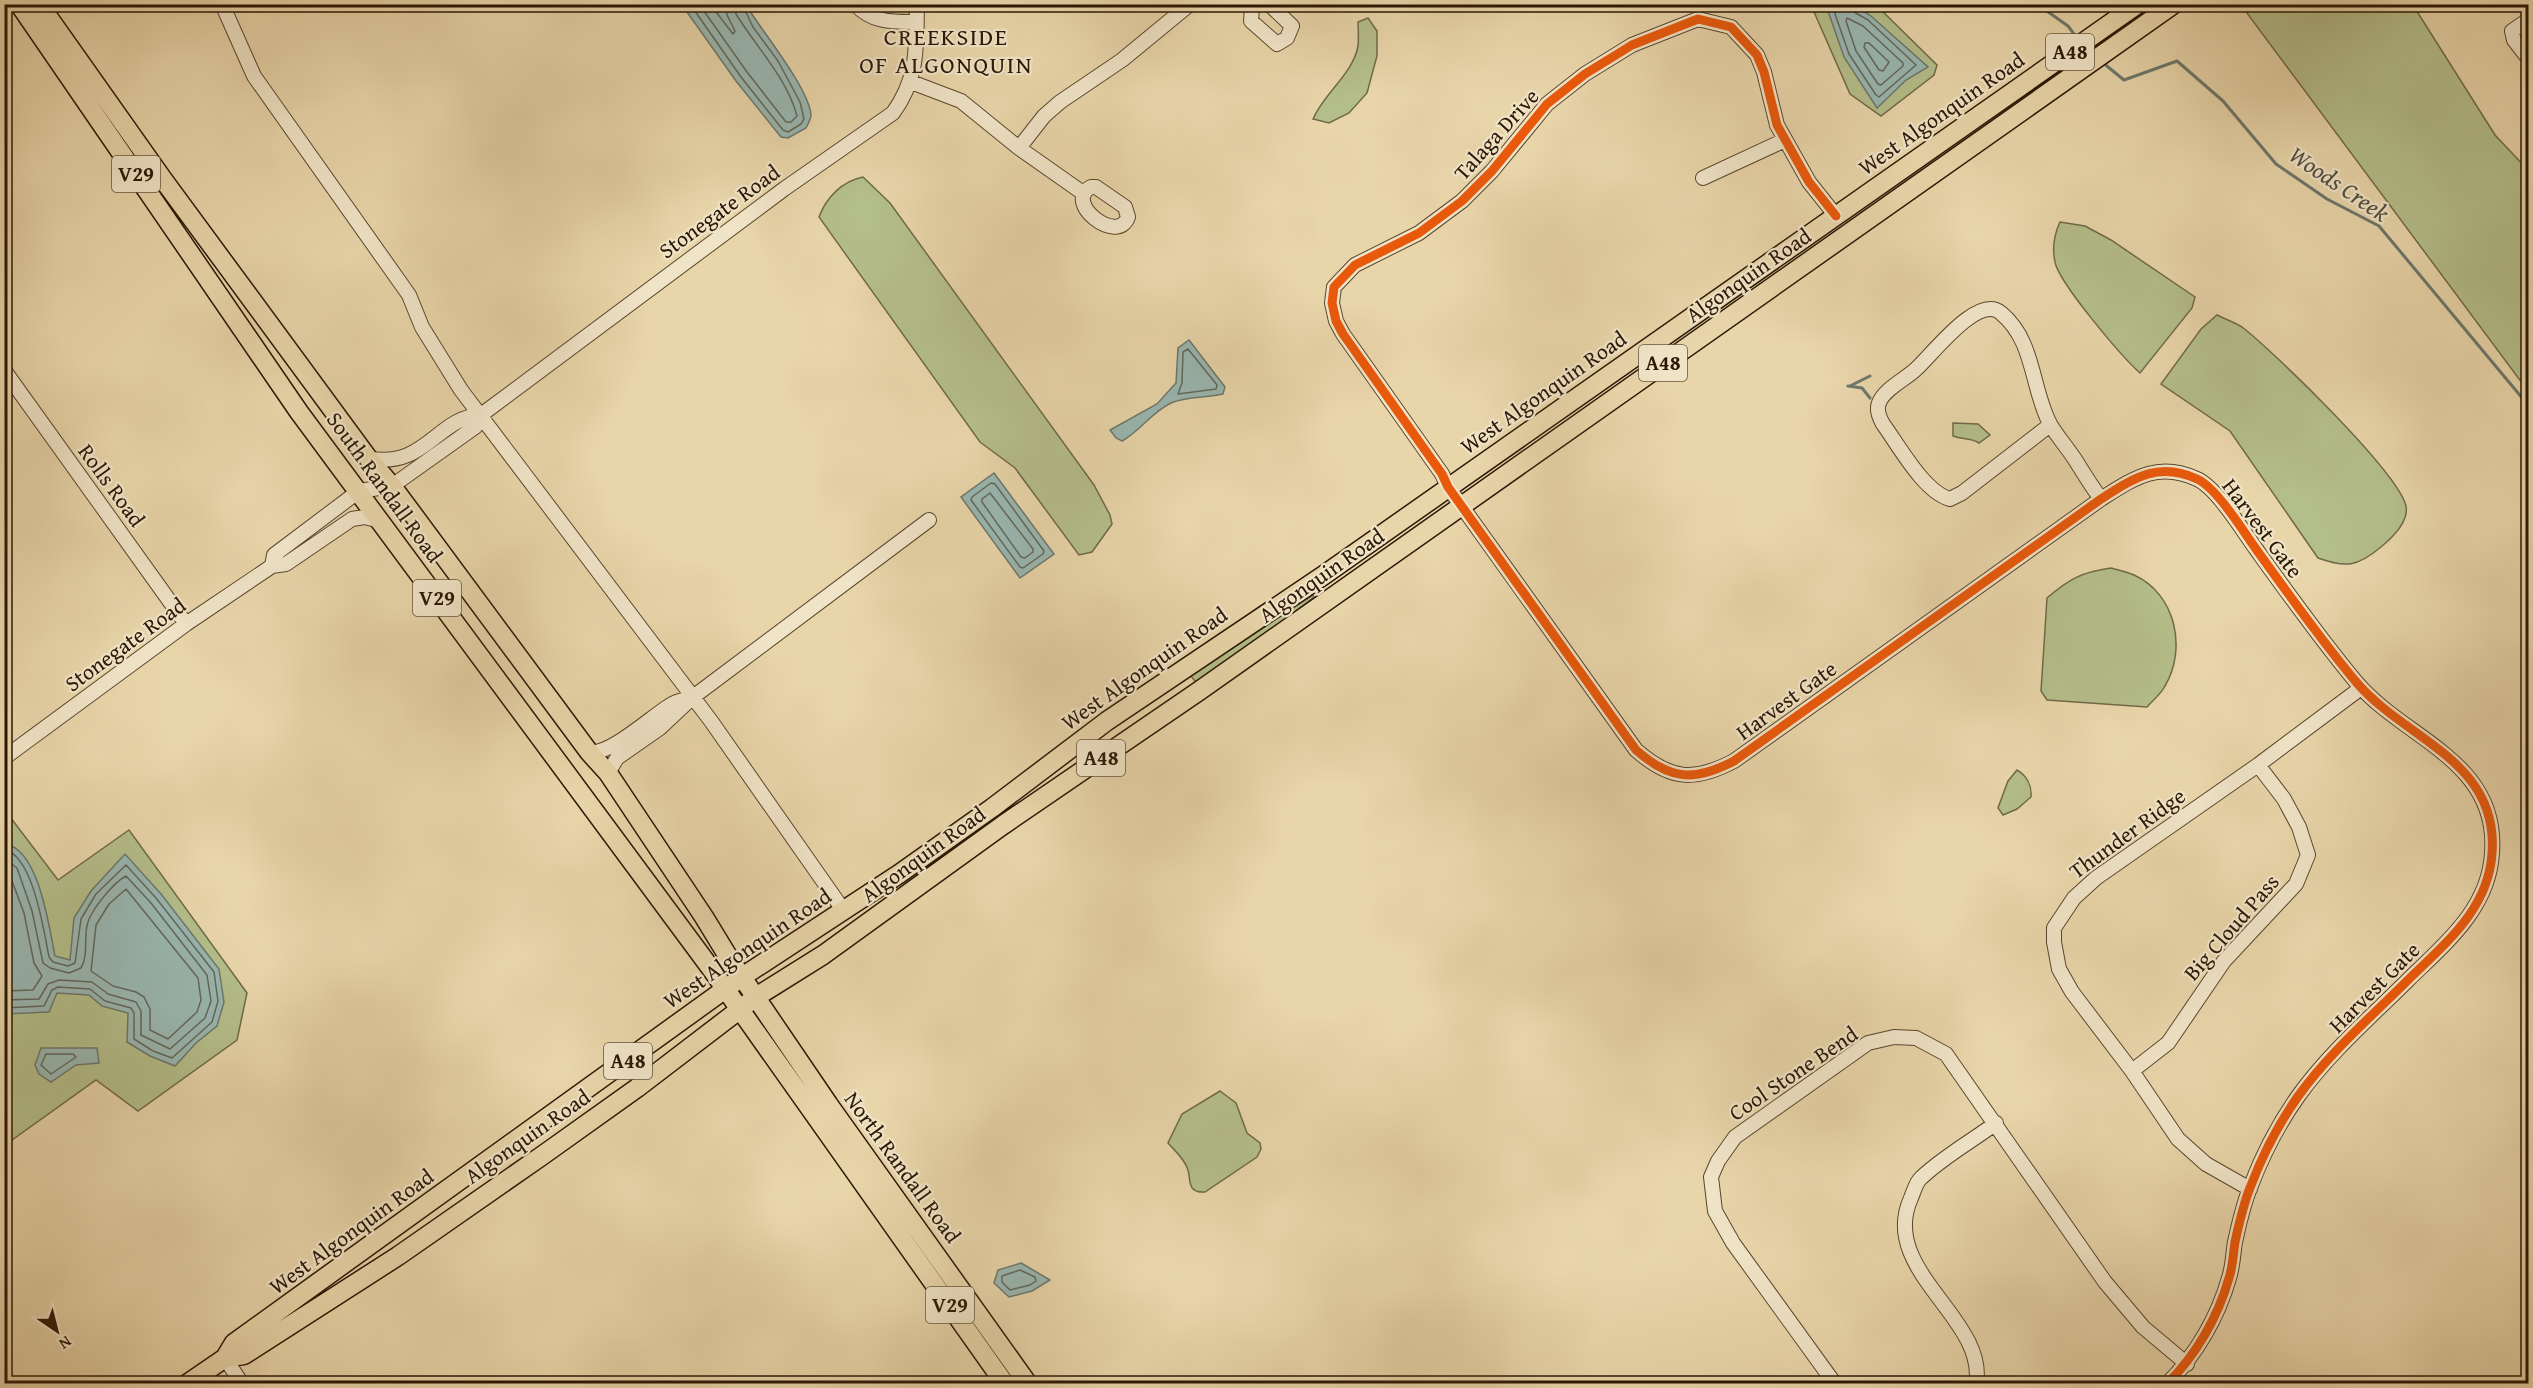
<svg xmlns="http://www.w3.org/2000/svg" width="2533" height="1388" font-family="'Gentium Book Plus',serif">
<rect width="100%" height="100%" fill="#e8d5a9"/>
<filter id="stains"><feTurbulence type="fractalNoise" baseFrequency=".00333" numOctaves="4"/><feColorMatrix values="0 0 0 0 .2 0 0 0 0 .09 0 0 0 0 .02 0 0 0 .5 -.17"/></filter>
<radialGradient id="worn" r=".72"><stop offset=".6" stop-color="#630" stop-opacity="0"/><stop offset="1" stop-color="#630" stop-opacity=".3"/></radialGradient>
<!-- green -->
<path fill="#b4be8a" stroke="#706a48" stroke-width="1.5" d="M1811,5H1876L1937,65L1934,75L1881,116L1850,94Z
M2241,5H2413L2495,135L2528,170V391Z
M1368,18L1377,31V56L1367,93L1349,113L1329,123L1313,119C1324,93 1353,74 1358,46C1359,39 1358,30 1358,22Z
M863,177L890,203L1094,485L1110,515L1112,524L1092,552L1079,555L1015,468L980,442L819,217C826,198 842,181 863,177Z
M2060,222L2085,226L2111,240L2195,297L2192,308L2140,373C2122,357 2059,283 2055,262C2052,248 2054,235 2060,222Z
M2217,315C2225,319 2234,322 2242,327C2273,351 2398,472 2406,506C2409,522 2392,538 2381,547C2357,567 2346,568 2318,558L2230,431L2161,384L2201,329Z
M1953,423L1978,424L1990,435L1979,443C1969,437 1962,440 1953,436Z
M2111,568C2119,570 2127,572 2134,575C2176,594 2187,649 2165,686C2161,694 2153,700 2147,707L2047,700L2041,691L2047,598C2069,579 2082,572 2111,568Z
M1313,595L1314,597L1199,686L1190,675Z
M2017,770C2027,776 2032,786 2031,797L2017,809L2003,815L1998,808L2008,781Z
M4,809L58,880L129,830L247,993L237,1040L138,1111L96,1080L5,1145Z
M1220,1091L1236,1103L1247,1133L1260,1143L1261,1149L1257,1157L1205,1192C1187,1193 1191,1181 1188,1170C1185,1159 1175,1151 1168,1143L1182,1114Z"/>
<!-- water -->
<path fill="#99b7b1" stroke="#6d776c" stroke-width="1.5" d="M682,5H746C761,30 809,88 811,115C811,119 808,124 806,128L788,138L781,137L736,81Z
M1834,5H1854L1871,16L1928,67L1906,80L1877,108L1844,57L1828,11Z
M1189,340L1225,387L1223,394C1207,398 1186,396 1171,403C1152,412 1140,431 1122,441L1116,438L1110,430L1157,404L1176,383L1178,348Z
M994,473L1054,554L1020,578L961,497Z
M5,844C39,849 49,927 55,956L70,960L74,918L91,891L125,854L161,894L219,969L224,1002L217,1026L196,1043L175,1066L150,1056L127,1042L128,1013L102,1006L89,995L57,993L49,1012L5,1014Z
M41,1048H97L99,1063L76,1065L51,1082L39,1074L35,1065Z
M1021,1263L1050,1280L1032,1291L1009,1297L994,1283L998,1270Z"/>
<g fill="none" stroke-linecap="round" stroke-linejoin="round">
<!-- shore -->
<path stroke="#62675b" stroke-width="1.5" d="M690,4L741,77L783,130L788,132L801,124L804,119L800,102L778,61L753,27L742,4
M699,4L747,72L786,122H791L797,116C787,78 756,47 736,14L734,4
M710,4L733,34L735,31L727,15L725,4
M1838,4L1835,14L1849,54L1876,95L1879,97L1916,65L1868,20L1854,12L1852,4
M1847,18L1863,26L1903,63V66L1881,85L1878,84L1856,51L1846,21Z
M1865,43H1869L1889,62L1883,71L1879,70L1864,47Z
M1188,349L1217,385L1216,389L1178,394L1182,383L1183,352Z
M991,483L995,484L1044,551L1043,554L1023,568L1020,567L971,500L972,497Z
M990,493L1033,549V552L1025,558L1021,557L982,502V499Z
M4,850C33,854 44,932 49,957L53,962L68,966L75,963L81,919L96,894L126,865L156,898L214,972L218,1001L212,1022L172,1058L153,1051L134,1039V1013L131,1008L105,1001L90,989L58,987L52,990L44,1006L4,1008
M4,858L17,868L32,911L43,963L50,968L69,973L81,968C89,955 83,937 88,922C92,909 114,882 126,876L151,903L207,975L211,1001L205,1018L170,1049L141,1035V1011L136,1002L108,994L92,982L59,980L48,984L39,999L4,1000
M4,868L9,873L24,913L34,963L42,976L33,990L4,991
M126,889L198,978L201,1000L197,1012L168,1039L150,1030V1009L144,997L136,992L113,986L91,971L96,925L109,904Z
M46,1054H73L76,1057L51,1074L41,1065Z
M1020,1270L1035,1277L1036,1281L1030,1285L1010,1290L1002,1282V1276Z"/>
<!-- stream -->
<path stroke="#6d776c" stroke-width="3" d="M2037,4L2068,26L2077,38
M2102,62L2124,80L2177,61L2223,101L2276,164L2327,199L2379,226L2528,405
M1848,386L1862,388L1870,398
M1850,386L1870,376"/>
<!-- minor casing -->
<g stroke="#5a462e" stroke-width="16">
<path id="minor" d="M222,4L254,76L409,295L422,327L461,390L711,721L844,911
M855,4C872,23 893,22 916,22
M1252,7L1251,21L1277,44L1287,38L1292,26L1269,4
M2528,20L2512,31L2514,40L2528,58
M911,82L961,101L1019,148L1083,193
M1019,148L1044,116L1060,102L1122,60L1190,4
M1703,178L1785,140
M1091,187H1096L1125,207L1128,217C1118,246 1062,202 1091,187Z
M1836,216L1809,182L1777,125L1764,72L1757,55L1731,27L1698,19L1632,45L1585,74L1547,104L1492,171L1462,201L1419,233L1355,265L1334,287L1332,303L1336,321L1343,334L1442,474L1448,487L1636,750C1670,780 1694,782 1734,761L2101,499C2134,478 2158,461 2197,479C2217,488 2243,531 2256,549C2289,595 2321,640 2357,683C2406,740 2499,761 2492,853C2489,908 2446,943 2409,979C2372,1016 2330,1052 2299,1095C2279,1123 2262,1156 2250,1188C2243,1205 2239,1224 2235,1242C2233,1254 2233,1266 2229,1278C2218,1317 2196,1355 2167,1384
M4,370L186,624
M2050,425L1962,493L1950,499C1924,492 1899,446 1883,424C1879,417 1876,410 1879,403C1884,389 1906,379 1916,369C1932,355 1978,293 2001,313C2035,341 2031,388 2050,424C2057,436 2066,446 2074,458C2083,472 2091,486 2101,499
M368,458C425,470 437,417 481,415
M272,566L274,555L359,491L392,486L475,427L481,415L784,189L893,113C919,77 916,46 917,4
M589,752C609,756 651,717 669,706C675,701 683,700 691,698
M4,758L186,624L272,566L286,564L352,519L365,517L380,521
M608,773L617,758L660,728L693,697L929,520
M2132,1071L2168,1043L2224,961L2296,884L2308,855L2299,827L2284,799L2258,765
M2250,1189L2206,1164L2178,1139L2132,1071L2072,992L2059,969L2054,942V928L2074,898L2096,878L2258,765L2361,688
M225,1358L242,1384
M1835,1384L1733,1243L1715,1211L1711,1177L1718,1161L1735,1137L1868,1043L1894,1037L1916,1038L1946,1054L2105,1282L2143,1327L2187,1364
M1976,1384C1988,1319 1878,1270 1911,1198C1914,1191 1916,1182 1921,1178C1943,1157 1972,1141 1996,1123"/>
</g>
<!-- major casing -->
<g stroke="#2b1705" stroke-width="21">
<path id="major" d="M19,4L299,412L712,970L1005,1384
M39,4L162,178L368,458L392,486L589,752L608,773L704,917L729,958L829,1105L1028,1384
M225,1358L244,1355L398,1256L543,1155L637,1088L756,997L823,955L1003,825L1199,691L2174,4
M187,1384L225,1358L234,1343L742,977L899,874L992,808L1107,721L1324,575L2138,4"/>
</g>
<!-- minor -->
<use href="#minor" stroke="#f0e4c7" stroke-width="14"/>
<!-- major -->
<use href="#major" stroke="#e8d5a9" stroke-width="18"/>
<!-- cycleway casing -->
<g stroke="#f0e4c7" stroke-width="13">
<path id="cycleway" d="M1836,216L1809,182L1777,125L1764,72L1757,55L1731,27L1698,19L1632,45L1585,74L1547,104L1492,171L1462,201L1419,233L1355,265L1334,287L1332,303L1336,321L1343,334L1442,474L1448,487L1636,750C1670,780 1694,782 1734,761L2101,499C2134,478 2158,461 2197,479C2217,488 2243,531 2256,549C2289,595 2321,640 2357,683C2406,740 2499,761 2492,853C2489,908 2446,943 2409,979C2372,1016 2330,1052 2299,1095C2279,1123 2262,1156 2250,1188C2243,1205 2239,1224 2235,1242C2233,1254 2233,1266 2229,1278C2218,1317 2196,1355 2167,1384"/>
</g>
<!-- cycleway -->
<use href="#cycleway" stroke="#e8590c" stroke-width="9"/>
</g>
<g text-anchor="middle" stroke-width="4.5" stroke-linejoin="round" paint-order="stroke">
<!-- shield labels -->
<g fill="#f0e4c7" stroke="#66543f" stroke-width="1.5">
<rect x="2046" y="34" width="48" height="36" rx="4.5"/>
<rect x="112" y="156" width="48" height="36" rx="4.5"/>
<rect x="1639" y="345" width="48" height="36" rx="4.5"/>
<rect x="413" y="580" width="48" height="36" rx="4.5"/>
<rect x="1077" y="740" width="48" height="36" rx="4.5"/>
<rect x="604" y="1043" width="48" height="36" rx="4.5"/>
<rect x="926" y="1287" width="48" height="36" rx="4.5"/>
</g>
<g font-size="21" font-weight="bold" fill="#2b1705">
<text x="2070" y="59">A48</text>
<text x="136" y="181">V29</text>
<text x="1663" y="370">A48</text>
<text x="437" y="605">V29</text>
<text x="1101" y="765">A48</text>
<text x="628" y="1068">A48</text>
<text x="950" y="1312">V29</text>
</g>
<!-- street labels -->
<g font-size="22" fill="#2b1705" stroke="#f0e4c7">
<text transform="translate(1941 113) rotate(-35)" y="8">West Algonquin Road</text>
<text transform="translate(1496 134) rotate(-48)" y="8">Talaga Drive</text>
<text transform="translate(719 211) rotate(-36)" y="8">Stonegate Road</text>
<text transform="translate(1748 275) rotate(-35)" y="8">Algonquin Road</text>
<text transform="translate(1543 392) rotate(-35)" y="8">West Algonquin Road</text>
<text transform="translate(112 485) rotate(54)" y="8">Rolls Road</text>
<text transform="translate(385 487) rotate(54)" y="8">South Randall Road</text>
<text transform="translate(2263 528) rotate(53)" y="8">Harvest Gate</text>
<text transform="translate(1321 575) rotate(-35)" y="8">Algonquin Road</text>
<text transform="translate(125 644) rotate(-36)" y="8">Stonegate Road</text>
<text transform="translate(1144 668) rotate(-35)" y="8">West Algonquin Road</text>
<text transform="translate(1786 700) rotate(-36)" y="8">Harvest Gate</text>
<text transform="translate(2127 833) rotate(-36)" y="8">Thunder Ridge</text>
<text transform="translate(923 854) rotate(-36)" y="8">Algonquin Road</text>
<text transform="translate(2231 927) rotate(-49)" y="8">Big Cloud Pass</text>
<text transform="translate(747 948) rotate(-34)" y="8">West Algonquin Road</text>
<text transform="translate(2374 987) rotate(-45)" y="8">Harvest Gate</text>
<text transform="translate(1793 1073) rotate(-34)" y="8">Cool Stone Bend</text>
<text transform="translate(527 1136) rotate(-35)" y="8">Algonquin Road</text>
<text transform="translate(903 1167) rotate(54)" y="8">North Randall Road</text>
<text transform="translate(351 1231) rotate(-36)" y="8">West Algonquin Road</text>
</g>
<!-- neighbourhood labels -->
<g font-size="24" letter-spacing="1.5" fill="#2b1705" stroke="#f0e4c7">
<text x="946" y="45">CREEKSIDE<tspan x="946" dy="28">OF ALGONQUIN</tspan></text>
</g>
<!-- water labels -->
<g font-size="24" font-style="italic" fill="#524f41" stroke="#f0e4c7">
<text transform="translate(2339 184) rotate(34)" y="8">Woods Creek</text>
</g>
</g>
<!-- margin -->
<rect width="2533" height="1388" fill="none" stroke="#e8d5a9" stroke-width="24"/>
<rect x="6" y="6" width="2521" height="1376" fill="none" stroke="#2b1705" stroke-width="3"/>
<rect x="12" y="12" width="2509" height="1364" fill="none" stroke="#2b1705" stroke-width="1.5"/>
<!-- north arrow -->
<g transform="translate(57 1331) rotate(145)" stroke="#f0e4c7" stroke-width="4.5" paint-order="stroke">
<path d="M0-4.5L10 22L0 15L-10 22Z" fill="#2b1705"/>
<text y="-9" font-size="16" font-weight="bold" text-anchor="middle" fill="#2b1705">N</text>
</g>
<rect width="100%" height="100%" filter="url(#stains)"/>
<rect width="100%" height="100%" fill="url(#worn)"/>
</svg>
